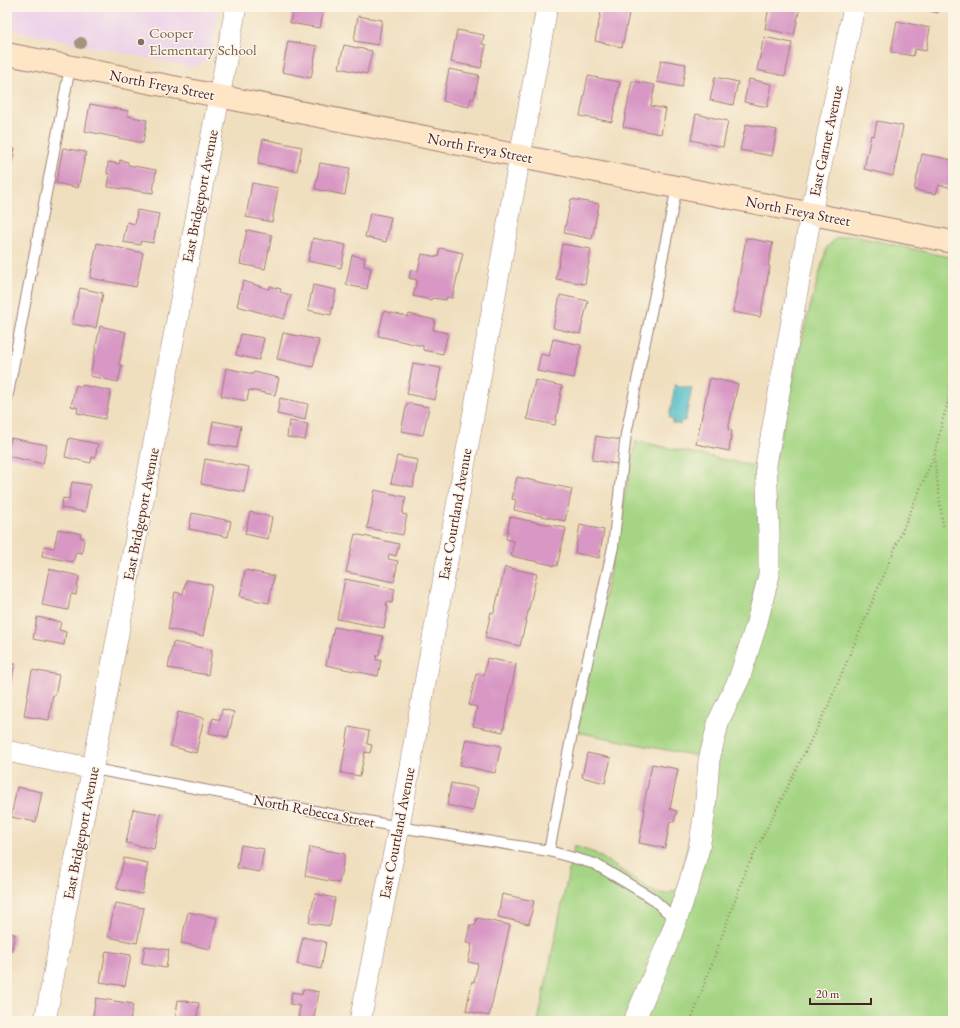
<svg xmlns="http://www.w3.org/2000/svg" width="960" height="1028" font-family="'EB Garamond',serif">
<rect width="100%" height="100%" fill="#fcf5e5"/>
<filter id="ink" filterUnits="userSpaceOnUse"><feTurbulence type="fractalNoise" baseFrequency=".025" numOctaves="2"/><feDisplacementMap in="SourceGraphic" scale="8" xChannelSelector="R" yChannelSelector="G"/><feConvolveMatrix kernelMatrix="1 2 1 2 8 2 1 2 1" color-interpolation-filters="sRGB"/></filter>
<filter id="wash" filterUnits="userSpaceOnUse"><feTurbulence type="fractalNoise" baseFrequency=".012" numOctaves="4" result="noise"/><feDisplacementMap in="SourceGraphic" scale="16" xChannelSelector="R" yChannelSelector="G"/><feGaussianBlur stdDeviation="0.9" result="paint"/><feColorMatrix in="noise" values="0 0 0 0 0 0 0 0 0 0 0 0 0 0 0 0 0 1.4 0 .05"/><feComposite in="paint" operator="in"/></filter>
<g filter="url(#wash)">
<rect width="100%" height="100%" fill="#f0dfbf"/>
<!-- built -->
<path fill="#ecd1ea" d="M7,7H220L211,55L205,61L198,66L192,67L7,29Z"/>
<!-- green -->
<path fill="#a5d584" stroke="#787a58" d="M850,235L953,258V1021H538L574,846L595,853L654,892L667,894L678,889C689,844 696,803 701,757L577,732L636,441L773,470L805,325L827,247L837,238Z"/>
<!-- water -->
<path fill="#4fbdc7" stroke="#4c6e79" d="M675,385L692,388L685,421H681L680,425L672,423L673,419L669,418Z"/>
<g id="blocks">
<!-- building -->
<path fill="#d897c4" d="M293,7H324L320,28L290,23Z
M602,7H619L630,9L622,47L595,41Z
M769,7H800L794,35L765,29Z
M916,7H940L938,13Z
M358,16L382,20L378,45L354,41Z
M897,21L930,28L926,51L915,49L913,56L891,52Z
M457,30L484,35L482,44L486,45L481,68L451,62Z
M764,37L792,43L785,76L757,70Z
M288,41L317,46L311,78L282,72Z
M344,45L372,51L367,74L339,68Z
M661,60L686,64L682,87L657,82Z
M449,69L479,75L474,99L471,98L469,107L443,101Z
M588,76L620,82L612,122L580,116Z
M715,77L738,82L733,105L710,100Z
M749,79L772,84L767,107L744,102Z
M632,81L655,85L651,106L666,109L661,134L623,127Z
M90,104L128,111V116L147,120L143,143L85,131Z
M696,114L728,121L723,147L691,140Z
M877,121L903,126L893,176L864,169L871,135L874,136Z
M746,124L777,130L772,156L740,150Z
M263,139L302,147L297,171L258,164Z
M7,147L15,149L10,172L7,171Z
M63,148L86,152L78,188L56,183Z
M922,154L953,160V188L939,185L936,194L914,190Z
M120,160L128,162V165L156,170L153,193L108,187L110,174H107L108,162L119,164Z
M320,163L350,168L345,195L315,189Z
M252,183L278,188L272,222L246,217Z
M571,199L599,204L592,239L564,233Z
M137,210L159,214L153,243L141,241L140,245L123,242L127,222L135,224Z
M370,213L391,217L386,242L365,237Z
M247,230L272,235L265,269L240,264Z
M313,238L346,245L341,268L308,261Z
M746,238L773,243L768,266H770L760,317L733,312Z
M97,243L143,253L136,287L90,278Z
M562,244L591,249L585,284L556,279Z
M440,248L463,253L452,298L447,297L446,300L432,298L431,300L413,296L417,280L409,278L411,270L418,271L422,254L438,257Z
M352,255L365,258L364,266L371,268L367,289L346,285Z
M243,281L269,289L270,286L281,289L280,292L291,295L284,319L237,306Z
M313,285L336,290L331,315L308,310Z
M80,288L103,293L96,328L72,324Z
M560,295L588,301L580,334L553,328Z
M384,311L408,317L409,314L435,320L433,330L448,333L443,354L423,350V346L378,336Z
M100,326L126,332L119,365H122L118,382L90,376Z
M283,333L319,340L313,367L277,359Z
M241,334L264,338L259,360L236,355Z
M553,339L581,345L574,378L537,371L541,354L549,356Z
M413,363L441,368L435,400L407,394Z
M226,368L253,374L254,372L279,378L275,395L249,390L247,401L221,396Z
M710,378L738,384L728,430L732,431L729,451L696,444Z
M535,380L562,386L555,425L527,419Z
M76,385L82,387V385L111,391L105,419L77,413L78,408L71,406Z
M280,398L308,404L305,420L277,414Z
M407,403L429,407L423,435L401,431Z
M213,421L241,426L237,448L209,443Z
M289,421L308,424L305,440L287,437Z
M596,436L621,440L617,464L592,460Z
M11,438L47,445L43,464L7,456Z
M69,438L98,444L95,458L92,457L91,463L65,457Z
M397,456L418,460L413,487L391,483Z
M205,459L249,467L244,492L201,484Z
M517,477L572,489L565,521L514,510L516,500L512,499Z
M72,482L90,485L85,512L61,508L63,498L69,499Z
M375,490L406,497L402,514L407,515L403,535L367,528Z
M250,512L272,517L268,539L245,534Z
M192,513L231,521L228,537L189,529Z
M510,517L566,528L557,566L511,556L514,541L506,539Z
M580,525L604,530L599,558L575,553Z
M58,529L81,534L80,537L84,538L82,553L76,552L73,562L42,556L44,546L54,548Z
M355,534L399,544L396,556L389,554L388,559L398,561L394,582L346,572Z
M505,567L537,574L520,646L485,638L491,612L494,613Z
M49,569L79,576L76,595L71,594L68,610L42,605Z
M245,570L274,576L269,603L240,597Z
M345,579L395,589L392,603L387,602L386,606H388L384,628L337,619Z
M186,580L212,585L203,636L168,629L175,592L183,594Z
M37,617L61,622L59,630L66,632L64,645L33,639Z
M334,627L383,636L379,655H377L376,660H381L378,676L326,665Z
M173,642L212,650L208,675L168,668Z
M487,658L516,664L503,732L473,726L477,707L469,705L476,674L484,675Z
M7,662L15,664L8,699H7Z
M32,670L59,675L55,696L53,695L49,720L24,716Z
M222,709L234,712L228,737L209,733L213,718L220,720Z
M178,712L204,718L196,753L170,746Z
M349,727L369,731L367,744L372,745L370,753L365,752L360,776L341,773Z
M466,739L501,746L495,773L460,765Z
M587,753L611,758L605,783L582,777Z
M652,764L678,769L670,809L677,811L674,822L670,821L665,848L639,843L645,810L643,809Z
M451,783L478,788L473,811L447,805Z
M17,787L42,792L36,822L11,817Z
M133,809L161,814L154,849L126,843Z
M241,845L264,849L260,872L237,868Z
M310,847L345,854L339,883L305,876Z
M124,858L148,863L142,894L117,889Z
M315,894L335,898L330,926L309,923Z
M502,894L534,901L529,924L498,917Z
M115,903L144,908L137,943L108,937Z
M188,912L217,918L210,949L181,943Z
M477,918L510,925L489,1016L466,1011L472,981L474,982L478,964L468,962L472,944L466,943L470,925L475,926Z
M7,933L15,934L11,952L7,951Z
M303,937L326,942L321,969L297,964Z
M145,946L169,950L166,968L142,964Z
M106,951L131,955L125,986L100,982Z
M303,989L319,992L313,1021L298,1018L300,1006L290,1004L292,992L302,994Z
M96,998L133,1004L130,1021H92Z
M178,1000L199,1003L196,1021H175Z"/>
</g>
</g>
<g filter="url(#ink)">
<use href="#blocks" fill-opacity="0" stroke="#9d7f75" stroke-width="1"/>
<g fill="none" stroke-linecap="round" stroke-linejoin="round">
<!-- lane casing -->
<g stroke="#9d7f75" stroke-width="12">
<path id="lane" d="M7,399L70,67
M94,769L399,827L549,851L595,864L652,898L676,920
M549,851L577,708L613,547L626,434L677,187"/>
</g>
<!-- street casing -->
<g stroke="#9d7f75" stroke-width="22">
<path id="street" d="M7,751L94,769
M45,1021L236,7
M360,1021L399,827L547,7
M634,1021L671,935L689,884L699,848L705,811L709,760L719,720L739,679L756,626L769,575V532L766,465L811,214L854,7"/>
</g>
<!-- secondary casing -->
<g stroke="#9d7f75" stroke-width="24">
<path id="secondary" d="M7,54L953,242"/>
</g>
<!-- path -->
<path stroke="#9d7f75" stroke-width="2.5" stroke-dasharray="1 3" stroke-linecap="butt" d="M943,526L934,456L943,419L953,387
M691,1021L746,870L828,706L934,456"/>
<!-- lane -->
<use href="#lane" stroke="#fff" stroke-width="10"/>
<!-- street -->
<use href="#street" stroke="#fff" stroke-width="21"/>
<!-- secondary -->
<use href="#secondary" stroke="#fde5c5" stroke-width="22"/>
</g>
<!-- trees -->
<circle fill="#a4947c" cx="81" cy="43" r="6"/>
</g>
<!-- markers -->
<circle fill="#8d6e63" stroke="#fcf5e5" stroke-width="1.5" cx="141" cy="42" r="4"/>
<g text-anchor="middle" stroke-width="3" stroke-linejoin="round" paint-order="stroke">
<!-- education labels -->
<g font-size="15" fill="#785e54" stroke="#fcf5e5" text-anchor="start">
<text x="149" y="38">Cooper<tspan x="149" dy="17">Elementary School</tspan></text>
</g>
<!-- street labels -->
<g font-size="15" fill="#4a1f2b" stroke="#fcf5e5">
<text transform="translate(162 85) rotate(11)" y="5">North Freya Street</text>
<text transform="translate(826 141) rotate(-78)" y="5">East Garnet Avenue</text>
<text transform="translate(480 148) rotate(11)" y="5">North Freya Street</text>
<text transform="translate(200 196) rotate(-79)" y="5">East Bridgeport Avenue</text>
<text transform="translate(798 211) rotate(11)" y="5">North Freya Street</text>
<text transform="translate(141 514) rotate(-79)" y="5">East Bridgeport Avenue</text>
<text transform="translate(455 514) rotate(-80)" y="5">East Courtland Avenue</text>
<text transform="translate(314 811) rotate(11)" y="5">North Rebecca Street</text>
<text transform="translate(81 833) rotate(-79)" y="5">East Bridgeport Avenue</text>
<text transform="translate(397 833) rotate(-79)" y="5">East Courtland Avenue</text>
</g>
</g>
<!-- margin -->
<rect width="960" height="1028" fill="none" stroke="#fcf5e5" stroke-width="24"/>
<!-- scale -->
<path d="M810 998v6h61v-6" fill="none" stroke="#4a1f2b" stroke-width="2"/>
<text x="816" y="998" font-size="12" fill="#4a1f2b" stroke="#fcf5e5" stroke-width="3" paint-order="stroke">20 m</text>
</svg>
